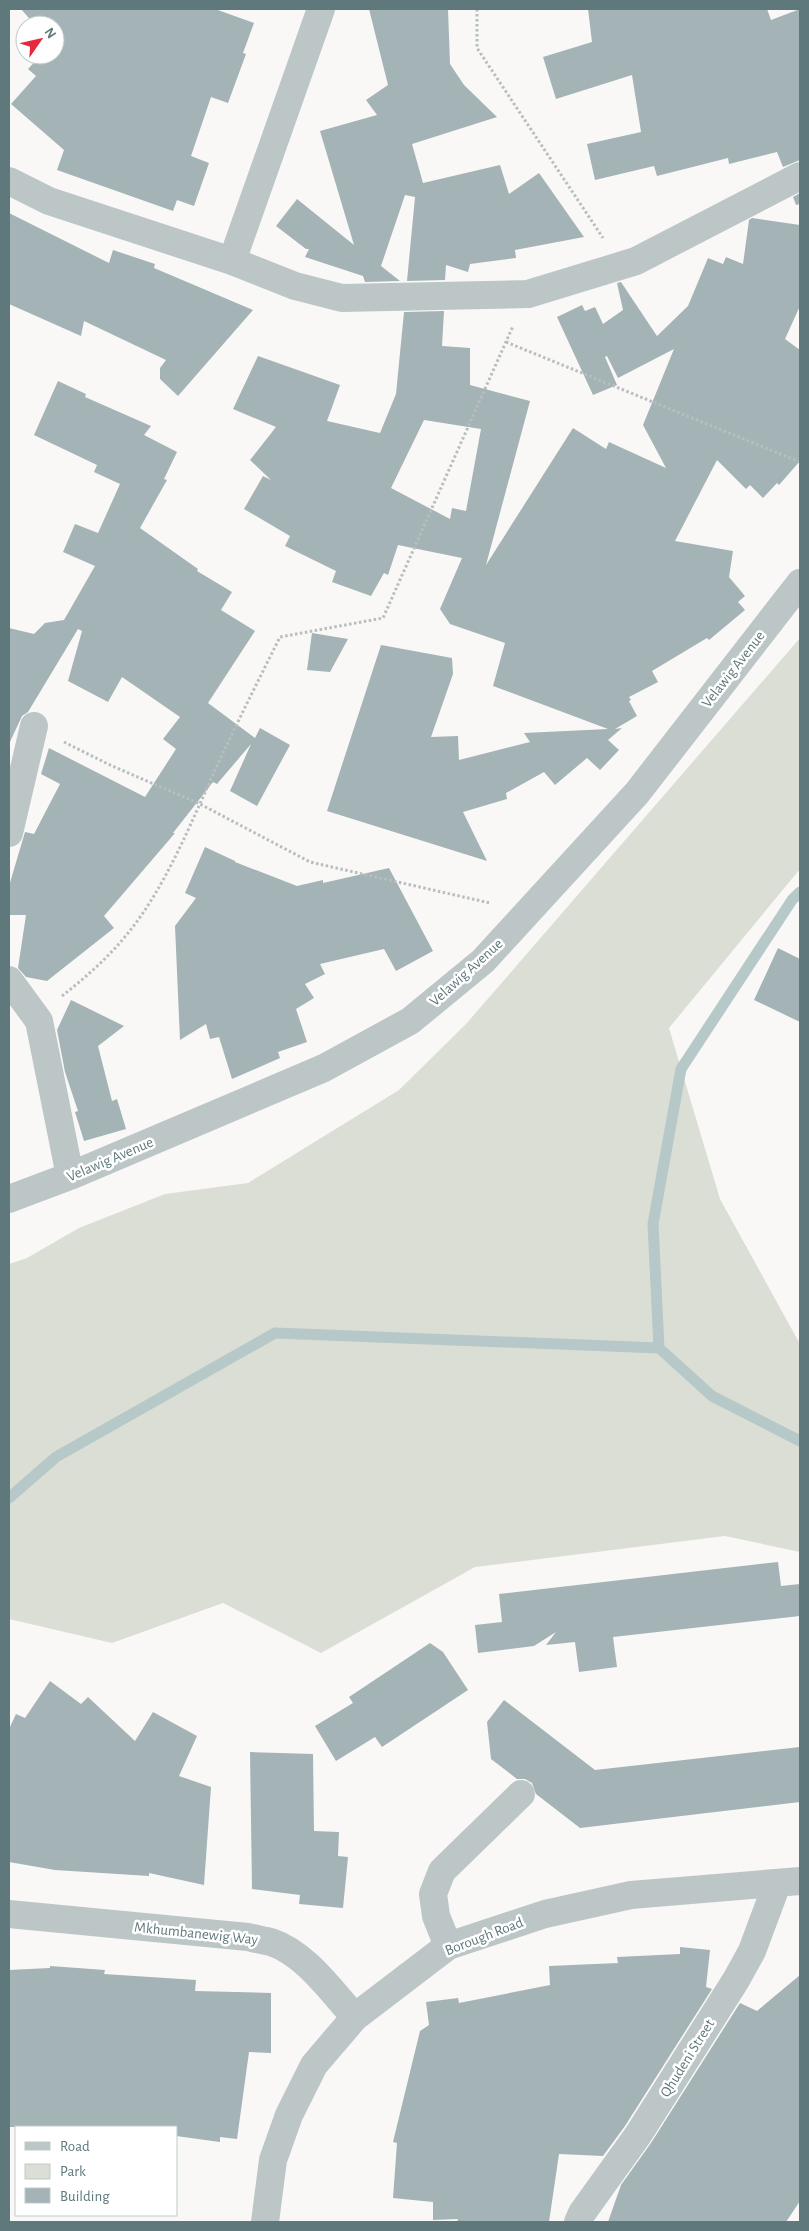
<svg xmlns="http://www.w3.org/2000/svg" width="809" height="2231" font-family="'Alegreya Sans',sans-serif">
<rect width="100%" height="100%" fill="#f9f8f6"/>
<!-- green -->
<path fill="#dbded5" d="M800,638V869L669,1028L720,1199L800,1344V1552L725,1536L475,1567L321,1653L223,1603L112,1643L9,1619V1264L27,1258L79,1228L165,1194L248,1183L399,1090L466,1024Z"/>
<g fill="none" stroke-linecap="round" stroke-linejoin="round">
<!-- stream -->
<path stroke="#b6c8c7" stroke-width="11" d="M659,1348L712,1396L800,1441
M9,1498L56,1457L275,1333L659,1348L653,1224L681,1069L792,900L800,892"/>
</g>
<!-- building -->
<path fill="#a4b3b5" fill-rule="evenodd" d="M21,9H215L254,23L243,53L246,54L228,103L211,97L191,156L209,163L194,206L177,200L173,211L57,170L64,150L11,104L36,76L28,69L41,55H55V25H35Z
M369,9H448L450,64L464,85L497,117L412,144L423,183L500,165L509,194L539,173L584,237L515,250L516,258L470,264L468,272L446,265L445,280L407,281L415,197L405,195L381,266L400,281L365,282L363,276L305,257L309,249H306L276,226L297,199L354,245L320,131L377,115L366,100L388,85Z
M588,9H767L771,20L800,9V160L783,167L777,152L729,164L728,158L657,176L654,166L595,180L587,144L641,132L632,75L556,99L543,57L592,42Z
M800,193V204L796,205L793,197Z
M9,213L109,263L113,250L155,264L154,268L253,310L178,396L160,379V368L166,360L84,321L81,336L9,304Z
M752,218L800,225V306L785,339L800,350V461L779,485L777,483L763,498L750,485L746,489L717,460L675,541L733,551L729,577L745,596L738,602L745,610L709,640L707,638L652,671L658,682L629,697L631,700L629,701L637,716L615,729L622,728L608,740L619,750L600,770L587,758L555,785L544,772L506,793L507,799L463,812L487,861L327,811L381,645L452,658L453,674L431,737L458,736L459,760L530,742L524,733L608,729L493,686L505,643L450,624L440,609L462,558L398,545L388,575L384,573L371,596L332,582L336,571L285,546L290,536L244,509L263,476L271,480L250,460L276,427L233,409L258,356L340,385L327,421L380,433L396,394L404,312L444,311L442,346L470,348V385L530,401L486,565L573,428L606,449L609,442L666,468L643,425L674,349L618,378L607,356L605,357L617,385L593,395L557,317L582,305L585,311L595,307L603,324L623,310L617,283L621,282L657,336L688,306L708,258L723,264L726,257L743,264L749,220ZM424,420L481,429L466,511L452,508L450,519L391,488Z
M58,381L86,394L85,397L151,426L144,435L177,452L164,479L167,480L140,528L198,569L197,571L232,592L221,610L255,631L208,703L255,738L260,728L290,745L257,806L230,791L251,744L217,784L213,782L173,833H175L104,916L114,928L47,981L26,977L18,968L26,915H9V886L25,832L34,834L60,784L41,774L49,748L145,797L176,749L163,739L180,717L122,677L108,702L68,681L82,631L78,629L28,712L22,716L9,744V628L34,634L45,623L64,620L95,566L63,552L75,524L98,533L120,484L94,472L97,465L34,435Z
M312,633L348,639L330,672L307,670Z
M205,847L235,861V862L297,886L323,880V883L389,868L433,951L396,971L384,949L320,964L325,974L305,984L314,998L296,1009L307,1042L278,1052L280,1058L232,1079L219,1037L210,1039L206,1024L180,1040L175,926L196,898L185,893Z
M778,948L800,959V1022L754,1000Z
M71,1000L124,1026L98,1046L112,1101L117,1099L126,1129L84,1141L75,1112L78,1111L65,1072L57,1030Z
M778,1562L781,1586L800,1584V1616L613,1637L617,1667L579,1672L575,1642L546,1645L556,1632L534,1646L478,1653L475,1625L502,1622L499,1594Z
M430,1643L443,1652L468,1690L382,1747L375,1737L336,1761L315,1726L353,1703L349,1697Z
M50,1681L81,1704L88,1697L135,1741L153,1712L197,1736L179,1776L211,1787L204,1885L149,1873V1876L55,1870L9,1862V1729L16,1714L25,1718Z
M504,1700L595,1770L800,1747V1802L580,1828L536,1794L532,1783L525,1779H517L491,1759L487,1722Z
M250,1752L313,1754L314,1831L339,1832L338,1856L348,1857L343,1908L299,1904L300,1895L252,1889Z
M680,1947L710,1950L706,1987L712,1989L625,2126L603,2156L559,2154L549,2222H457L458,2219L433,2220V2202L393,2198L397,2143L393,2142L420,2031L429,2025L426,2002L458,1998L459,2003L550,1985L549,1966L618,1963L617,1957L680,1954Z
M50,1966L105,1970L104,1974L196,1980L195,1991L271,1993V2053L249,2052L237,2139L220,2137V2142L176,2136V2127H9V1970L50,1968Z
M800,1975V2201L786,2222H608L621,2185L651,2143L740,2003L757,2011Z"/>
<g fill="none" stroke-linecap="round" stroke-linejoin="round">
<!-- path -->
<path stroke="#b8bebf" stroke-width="3" stroke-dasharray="2.5 2.5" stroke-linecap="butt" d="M477,9V48L603,238
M506,342L800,462
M64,742L110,765L200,804L310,862L490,903
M62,996C86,977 109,957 128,933C165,888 191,823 215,770C236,725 258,681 280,637L383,618L513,326"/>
<!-- minor -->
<path stroke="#bdc6c7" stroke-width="28" d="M9,181L49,201L232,261L295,286L342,298L528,294L636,261L800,176
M232,261L321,9
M9,833L34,726
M9,980L39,1021L70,1176
M9,1199L70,1176L324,1068L410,1021L483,961L637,793L800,583
M9,1914L248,1937C255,1939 263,1940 271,1942C306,1954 330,1990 355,2017
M448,1946L436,1916L433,1894L442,1871L521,1794
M265,2222L273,2160L289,2115L314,2065L355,2017L448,1946L545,1914L631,1895L800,1881
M578,2222L582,2213L638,2135L736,1980L752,1951L777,1884"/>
</g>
<g text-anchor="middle" stroke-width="5" stroke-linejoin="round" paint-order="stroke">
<!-- street labels -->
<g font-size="15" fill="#5e787c" stroke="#fff">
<text transform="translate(733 669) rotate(-52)" y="5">Velawig Avenue</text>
<text transform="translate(466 972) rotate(-42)" y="5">Velawig Avenue</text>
<text transform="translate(110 1159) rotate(-23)" y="5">Velawig Avenue</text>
<text transform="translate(196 1933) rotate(6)" y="5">Mkhumbanewig Way</text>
<text transform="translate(484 1936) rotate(-21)" y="5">Borough Road</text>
<text transform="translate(687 2058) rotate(-58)" y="5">Qhudeni Street</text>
</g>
</g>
<!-- border -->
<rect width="809" height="2231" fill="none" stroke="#5e787c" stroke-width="20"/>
<!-- legend -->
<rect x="15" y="2126" width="162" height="90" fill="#ffffff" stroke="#bfc9cb"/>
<rect x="25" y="2142" width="25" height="8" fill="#bdc6c7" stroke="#bfc9cb"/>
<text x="60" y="2151" font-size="15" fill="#5e787c">Road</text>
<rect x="25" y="2164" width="25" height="15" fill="#dbded5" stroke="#bfc9cb"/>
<text x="60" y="2176" font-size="15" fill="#5e787c">Park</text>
<rect x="25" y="2188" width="25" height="15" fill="#a4b3b5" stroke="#bfc9cb"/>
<text x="60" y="2201" font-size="15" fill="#5e787c">Building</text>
<!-- north arrow -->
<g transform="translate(40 40) rotate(56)"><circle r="24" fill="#ffffff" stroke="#bfc9cb"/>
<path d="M0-4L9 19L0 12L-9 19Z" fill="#e6293c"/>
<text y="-8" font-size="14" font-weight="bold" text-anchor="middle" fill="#5e787c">N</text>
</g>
</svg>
